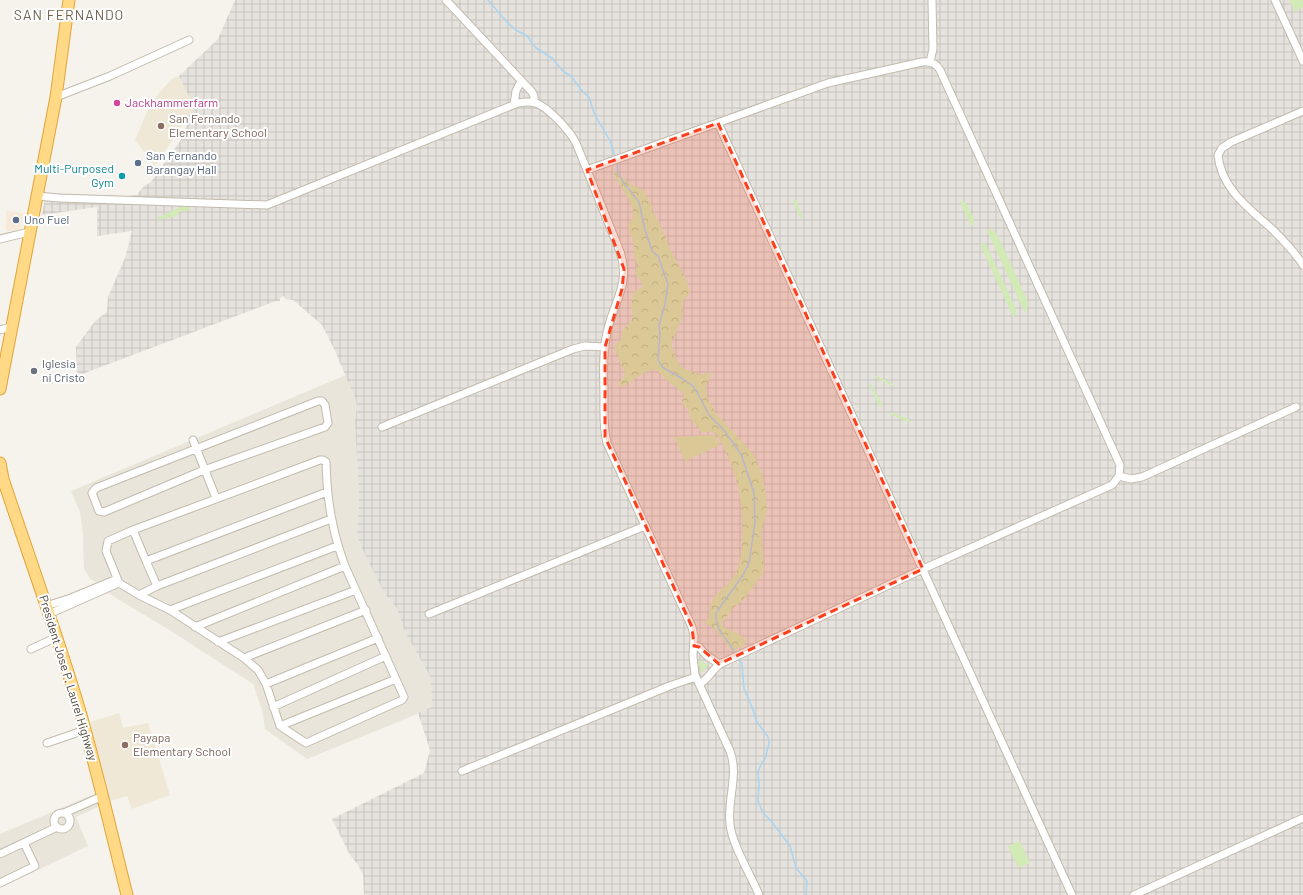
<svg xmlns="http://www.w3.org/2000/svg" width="1303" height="895" font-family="Barlow,sans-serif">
<defs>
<pattern id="industrial-grid" width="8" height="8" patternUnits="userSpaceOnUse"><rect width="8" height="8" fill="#e6e2dd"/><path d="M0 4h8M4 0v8" fill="none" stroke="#c7c3be"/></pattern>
<pattern id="forest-crowns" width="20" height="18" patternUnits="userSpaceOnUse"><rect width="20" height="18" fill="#d2eab5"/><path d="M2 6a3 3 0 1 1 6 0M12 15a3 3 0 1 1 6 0" fill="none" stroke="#b6ca9c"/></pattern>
</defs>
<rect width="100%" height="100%" fill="#f6f3ec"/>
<!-- residential -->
<path fill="#eae5da" d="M346,375L355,398L357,406L355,422L359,499L357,534L361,547L384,593L396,607L405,632L431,678L432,708L307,759L265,729L262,710L253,684L171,631L108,593L103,590L102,585L90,579L84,569L83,534L80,512L71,491Z
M97,793L102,805L76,817L88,846L0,888V834Z"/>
<!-- commercial -->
<path fill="#f7ead8" d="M6,211L24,213L20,231H6Z"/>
<!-- industrial -->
<path fill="url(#industrial-grid)" d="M235,0H1303V895H364L363,875L358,865L350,855L332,819L424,773L430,750L418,713L432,707L431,678L405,632L396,607L384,593L361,547L357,534L359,499L355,422L357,406L355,398L335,351L322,325L293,300L285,299L284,296L280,298V301H276L77,376L76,347L95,321L107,312L108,297L125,258L132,231L97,236V207L42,215L46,193L128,196L137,195L144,186L151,182L185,134L187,118L194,107L179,76L218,39Z"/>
<!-- education -->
<path fill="#efe8d6" d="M179,76L194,107L155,166L135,140L147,112L159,93L173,78Z
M119,713L123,728L148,723L170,795L132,809L127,796L110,801L90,722Z"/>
<!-- grass -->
<path fill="#d2eab5" d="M1289,0H1303V7L1295,12Z
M794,200H796L803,218H800L793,202Z
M961,201H964L966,203L974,219V224L971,226L960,202Z
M182,207H190V210L178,212V215L172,217L157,220L158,217C167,215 173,209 182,207Z
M986,229L994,231L997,234L1028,302V306L1025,313Z
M984,243L986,245L1016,309V314L1013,317L980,244Z
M874,375L892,383L895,387L874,377Z
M870,383L871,384L883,406H879L869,385Z
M891,412L908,419L911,422H909L891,415L890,414Z
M715,435L720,445L685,461L674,437Z
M700,660L708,665L703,672L701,671L699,663Z
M1020,841L1030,863L1018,868L1008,846Z"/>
<!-- forest -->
<path fill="url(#forest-crowns)" d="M614,169L619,177L623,178L633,186L644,190L652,206V210L659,222L670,249L687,281L690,292L682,302C685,319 677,328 671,344C674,350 676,363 683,368C685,369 696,373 701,375L710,372L711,374L706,387L707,397L715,412L754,455L762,474L766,494L767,510L761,533L763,550L764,569L763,574L742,601L733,608L721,624L722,626L742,636L745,640L744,646L732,651L714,628L704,622L709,618C709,589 728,591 736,572C741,562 742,550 742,539C744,499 736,467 716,433L710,432H701L691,419L688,410L684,406L682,401L684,395C676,386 672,385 664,378C662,376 660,373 658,371C650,365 632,382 624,386L621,387L618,384L624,377L625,373L620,363L614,347L622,338V331L631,321L633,315L631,306L633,292L642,288V283L636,275L635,272L637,266L634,255V244L628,226C630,222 633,219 633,214C634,200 616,185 613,170Z"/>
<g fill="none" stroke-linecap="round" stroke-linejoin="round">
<!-- stream -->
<path stroke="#a9d4f2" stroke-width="1.5" d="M488,0L507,22L516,30L527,36L536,48L552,58L563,71L571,76L583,92L589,97L594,113L610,141L615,157
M617,163L618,173L623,182L639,202L645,230L652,251L658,256L661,264L668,284L665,304L659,326L660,334L658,360L662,367L683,379L693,386L697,392L709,415L723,429L741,454L754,493L755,523L749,563L743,575L716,613C714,630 728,639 735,653
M738,658L742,664L744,689L747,696L752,707L757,722L768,737L769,743L765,759L762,762L758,772L759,785L758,801L763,813L772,822L790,846L796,868L807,881L806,895"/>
<!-- minor casing -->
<g stroke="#c2bbae" stroke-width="9">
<path id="minor" d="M446,0L532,92L534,96V103
M1275,0L1303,61
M930,62L933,49L932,0
M56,97L110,76L189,40
M514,104L516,91L521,81
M1303,111L1231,142L1222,148L1218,155C1221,189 1250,209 1273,230C1284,241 1295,252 1303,265
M718,123L1072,895
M587,170L828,83L922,62C930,61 936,63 940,70L1120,465L1119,476L1112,485L923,569L722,663C712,668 709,680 699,684
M37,196L59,198L267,205L518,103C524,102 530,101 536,103C549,108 570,131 576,143L619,249C633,285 611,304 606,338C602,357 604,377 604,397C604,412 603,428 607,443L692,627L694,636L693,656L695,675L730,751C739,775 727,800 730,824C732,845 751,875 759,895
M0,239L29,232
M0,330L11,327
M318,401H322L325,405L328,423L325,427L204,470L104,512L99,511L92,493L96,488Z
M382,427L573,349L585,346L605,347
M193,440L216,498
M320,460H323L326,462C327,500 332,531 345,566L404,697L402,700L306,743L280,726L266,684L258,670L244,658L170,610L139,595L119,583L106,551L108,541L133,530Z
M1119,476L1131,479L1142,477L1296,407
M133,530L146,561
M157,586L146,561L327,492
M139,595L157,586L331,519
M46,606L71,598L117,579
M170,610L337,546
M49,614L119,583
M429,614L645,526
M195,627L345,566
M218,642L356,590
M694,646L699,647L706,655L719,664
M31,649L57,637
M244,658L366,610
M266,684L378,638
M273,707L386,656
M280,726L396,679
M47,743L85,730
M462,771L672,685L696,677
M54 821a8 8 0 1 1 16 0a8 8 0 1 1-16 0Z
M64,813L103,796
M0,854L57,827
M0,883L35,866L24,843
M1134,895L1303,818"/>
</g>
<!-- trunk casing -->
<g stroke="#e0a43c" stroke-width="13">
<path id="trunk" d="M0,389L56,97L69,0
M0,463L3,479C29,557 58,636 81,715C98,775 112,835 127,895"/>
</g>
<!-- minor -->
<use href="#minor" stroke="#fff" stroke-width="7"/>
<!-- trunk -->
<use href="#trunk" stroke="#ffd985" stroke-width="11"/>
</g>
<!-- marked area -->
<path fill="#fc3f1d" fill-opacity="0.2" stroke="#fc3f1d" stroke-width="3" stroke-dasharray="8 5" stroke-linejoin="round" d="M718,123L923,569L719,664L699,647L694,646L692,627L605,437V347L622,289L624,269L587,170Z"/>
<!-- markers -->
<circle fill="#d1479c" stroke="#fff" stroke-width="1.5" cx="117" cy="103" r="4"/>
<g fill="#8d6e63" stroke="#fff" stroke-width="1.5">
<circle cx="161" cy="126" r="4"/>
<circle cx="125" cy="745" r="4"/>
</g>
<g fill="#5c6f8a" stroke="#fff" stroke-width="1.5">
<circle cx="138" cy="163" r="4"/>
<circle cx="16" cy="220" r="4"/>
</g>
<circle fill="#0f9aa8" stroke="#fff" stroke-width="1.5" cx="122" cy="176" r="4"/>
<circle fill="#6b7280" stroke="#fff" stroke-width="1.5" cx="34" cy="371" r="4"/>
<g text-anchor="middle" stroke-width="4" stroke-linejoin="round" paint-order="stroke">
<!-- hotel labels -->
<g font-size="12" fill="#b23c85" stroke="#fff" text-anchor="start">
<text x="125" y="107">Jackhammerfarm</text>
</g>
<!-- education labels -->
<g font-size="12" fill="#785e54" stroke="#fff" text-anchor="start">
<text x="169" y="123">San Fernando<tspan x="169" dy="14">Elementary School</tspan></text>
<text x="133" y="742">Payapa<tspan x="133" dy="14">Elementary School</tspan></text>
</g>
<!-- service labels -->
<g font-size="12" fill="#4e5e75" stroke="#fff" text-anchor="start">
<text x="146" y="160">San Fernando<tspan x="146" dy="14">Barangay Hall</tspan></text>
<text x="24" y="224">Uno Fuel</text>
</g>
<!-- culture labels -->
<g font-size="12" fill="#0d838f" stroke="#fff" text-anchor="end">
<text x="114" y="173">Multi-Purposed<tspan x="114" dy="14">Gym</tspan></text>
</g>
<!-- worship labels -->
<g font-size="12" fill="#5b616d" stroke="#fff" text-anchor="start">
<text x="42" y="368">Iglesia<tspan x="42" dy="14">ni Cristo</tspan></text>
</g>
<!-- street labels -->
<g font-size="12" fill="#4b4439" stroke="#fff">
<text transform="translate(68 678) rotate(73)" y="4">President Jose P. Laurel Highway</text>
</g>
<!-- quarter labels -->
<g font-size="14" letter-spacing="1" fill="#6e6250" stroke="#fff">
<text x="69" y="20">SAN FERNANDO</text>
</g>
</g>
</svg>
